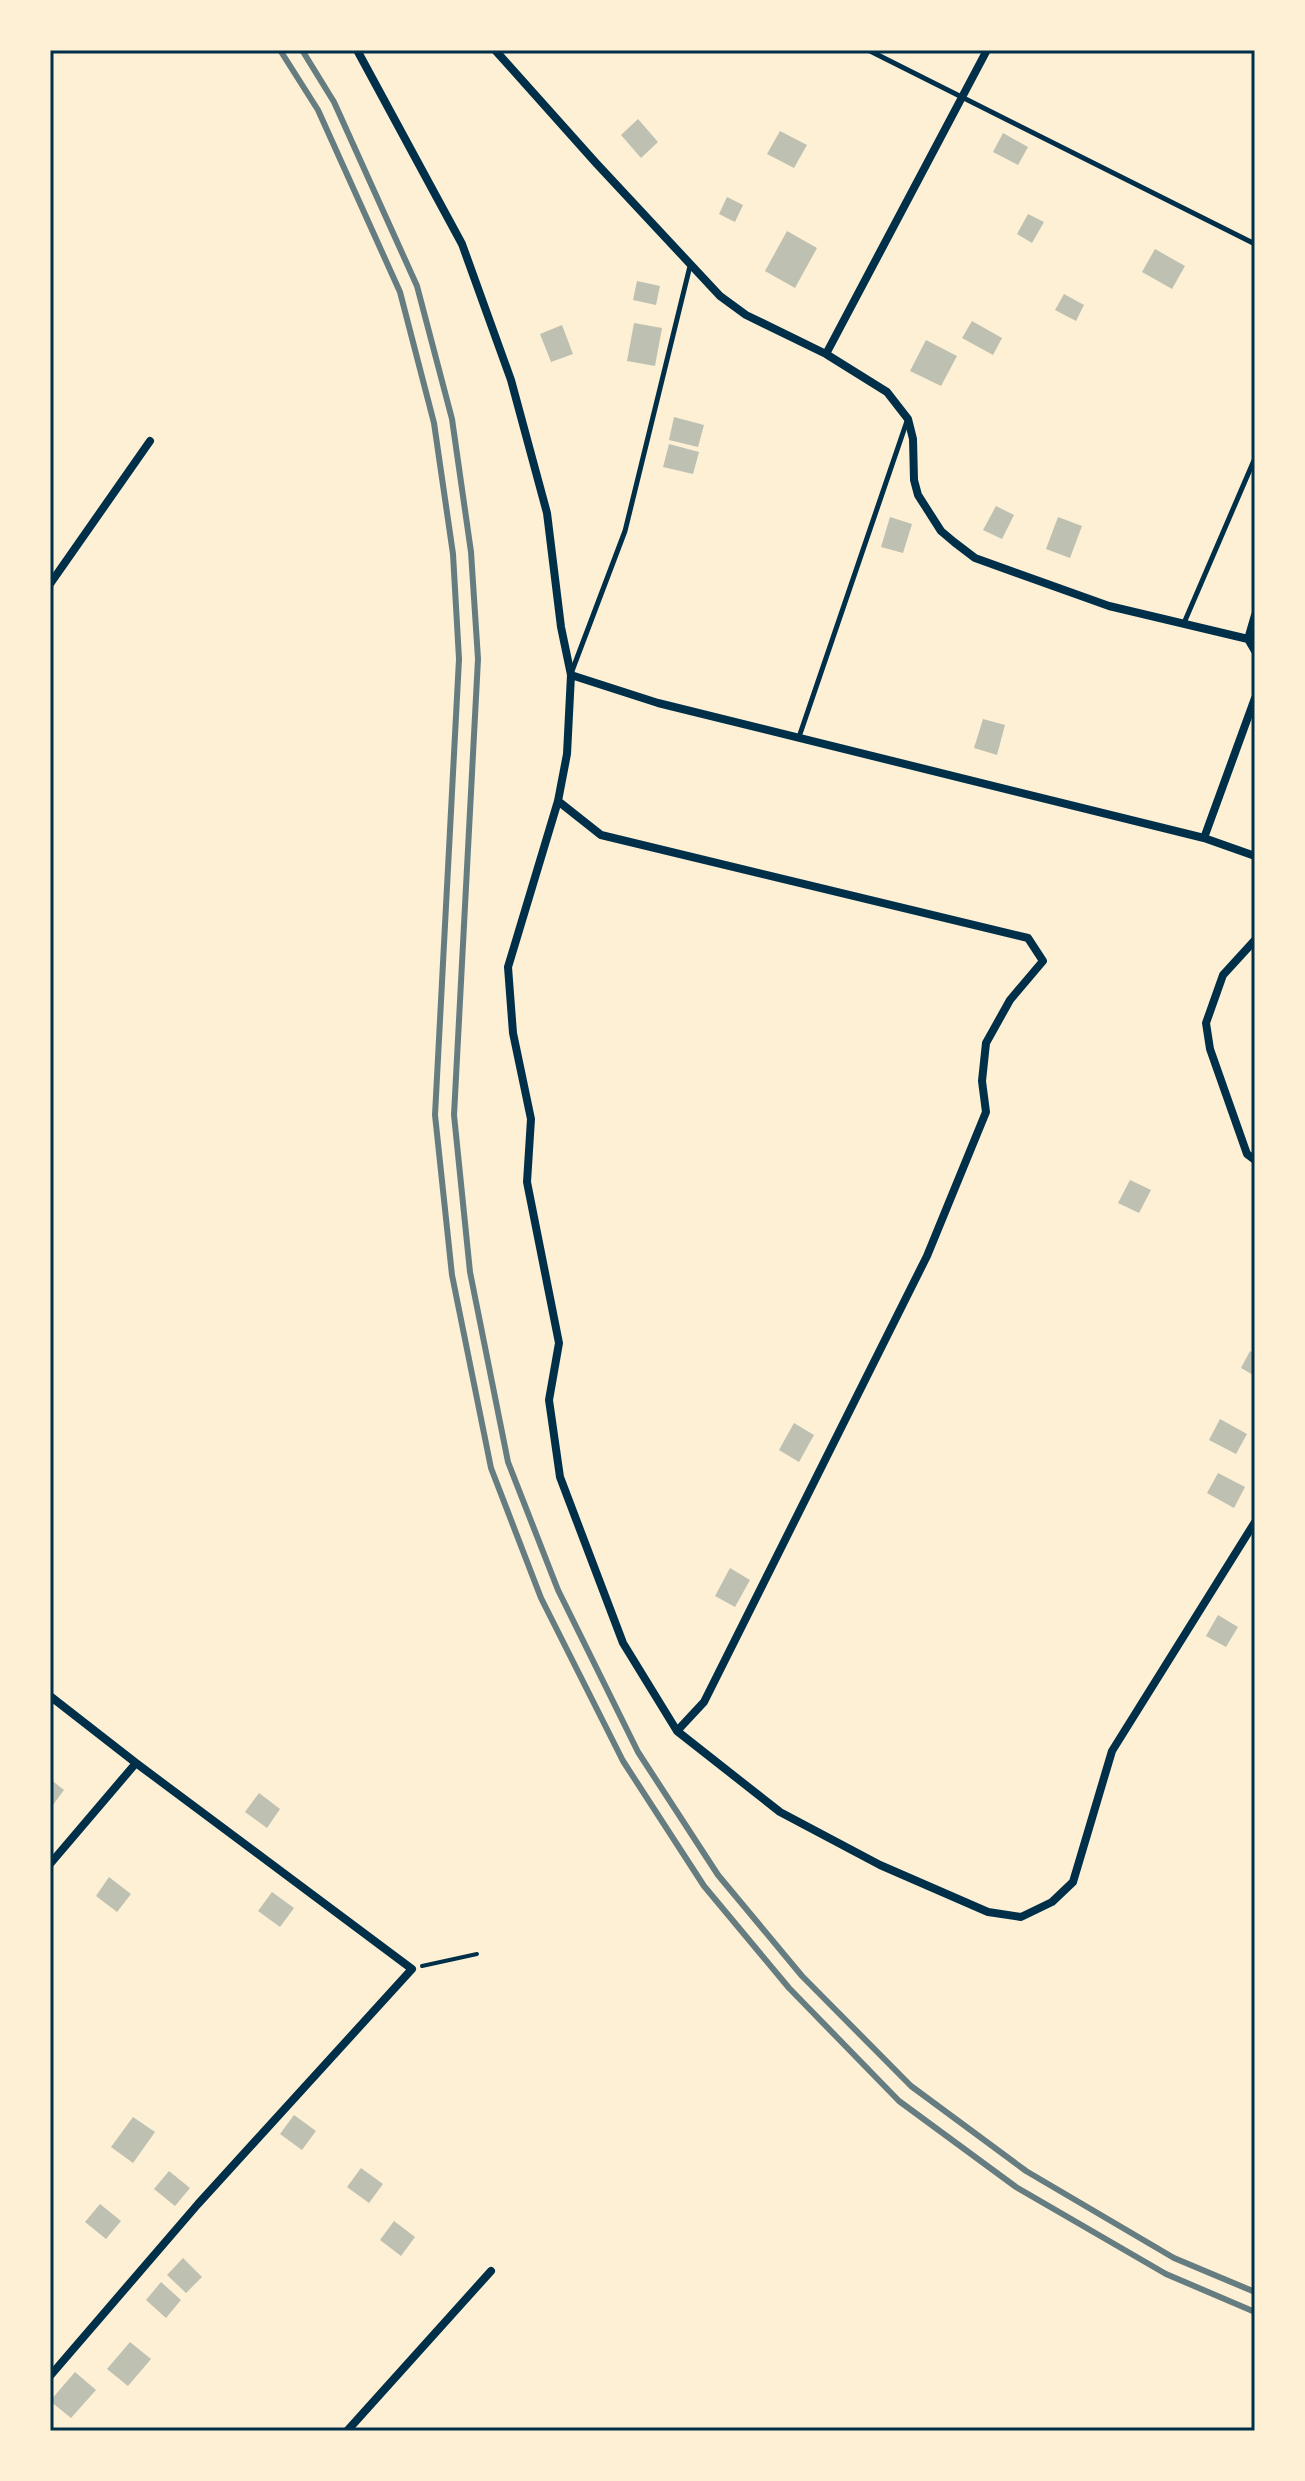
<svg xmlns="http://www.w3.org/2000/svg" width="1305" height="2481" font-family="Barlow,sans-serif">
<rect width="100%" height="100%" fill="#fdf0d5"/>
<!-- building -->
<path fill="#bec0b2" d="M638,119L658,142L641,158L621,135Z
M780,131L807,145L794,168L767,154Z
M1003,133L1028,147L1018,165L993,152Z
M727,197L743,205L735,222L719,214Z
M1028,214L1044,222L1032,243L1017,234Z
M787,231L817,248L795,288L765,271Z
M1155,249L1185,266L1172,289L1142,272Z
M637,281L660,286L656,305L633,300Z
M1064,294L1084,305L1076,321L1055,310Z
M972,321L1002,338L993,355L962,338Z
M634,323L662,328L655,366L627,361Z
M562,325L573,354L551,362L540,334Z
M926,340L957,356L941,386L910,371Z
M674,417L704,425L698,447L669,440Z
M669,444L699,452L693,474L663,467Z
M996,506L1014,515L1002,539L983,530Z
M890,517L912,524L903,553L881,547Z
M1058,517L1082,526L1070,558L1046,549Z
M983,719L1005,725L997,755L974,748Z
M1130,1180L1151,1190L1139,1213L1118,1203Z
M1250,1351L1255,1354V1376L1241,1368Z
M1220,1419L1247,1434L1236,1454L1209,1440Z
M794,1423L814,1435L799,1462L779,1450Z
M1218,1473L1245,1487L1234,1508L1207,1493Z
M730,1568L750,1580L735,1607L715,1596Z
M1218,1615L1238,1627L1226,1647L1206,1636Z
M50,1779L64,1790L50,1809Z
M259,1793L280,1809L267,1828L245,1812Z
M109,1877L131,1894L117,1912L96,1896Z
M272,1892L294,1908L280,1927L258,1911Z
M294,2115L316,2131L302,2150L280,2134Z
M133,2117L155,2132L133,2163L111,2147Z
M361,2168L383,2184L369,2203L347,2187Z
M169,2171L190,2188L175,2206L154,2189Z
M100,2204L121,2221L106,2239L85,2222Z
M394,2221L415,2237L401,2256L380,2240Z
M183,2258L202,2277L186,2293L167,2275Z
M161,2282L181,2300L166,2318L146,2300Z
M130,2342L151,2359L128,2386L107,2369Z
M75,2372L96,2390L71,2418L50,2401Z"/>
<g fill="none" stroke-linecap="round" stroke-linejoin="round">
<!-- path -->
<path stroke="#003049" stroke-width="4" d="M422,1966L477,1954"/>
<!-- service -->
<path stroke="#003049" stroke-width="5" d="M868,50L1255,244
M1184,623L1255,458
M572,671L625,531L690,266
M799,737L907,421"/>
<!-- minor -->
<path stroke="#003049" stroke-width="8" d="M357,50L462,244L511,380L547,513L561,627L571,675L567,754L558,801L508,967L513,1033L531,1119L527,1182L559,1343L549,1400L560,1477L623,1643L677,1731L780,1812L880,1865L988,1912L1021,1917L1052,1902L1073,1882L1112,1751L1255,1522
M495,50L596,163L720,296L746,315L826,354L887,392L908,419L913,439L914,480L918,495L941,531L954,542L975,558L1109,606L1248,639
M826,354L987,50
M50,584L150,441
M1255,615L1248,639L1255,651
M571,675L658,703L1204,838L1255,856
M558,801L601,835L1028,938L1043,961L1010,1000L986,1043L982,1081L986,1112L927,1256L704,1702L677,1731
M1204,838L1255,698
M1255,940L1223,975L1206,1023L1210,1049L1247,1154L1255,1160
M50,1696L136,1763L412,1969L198,2204L50,2376
M50,1864L136,1763
M347,2431L491,2271"/>
<!-- rail -->
<path stroke="#657d81" stroke-width="6" d="M280,50L318,110L400,292L434,423L453,554L459,659L435,1115L452,1275L491,1468L541,1598L623,1761L704,1886L789,1988L899,2101L1016,2187L1166,2274L1255,2312
M302,50L334,102L417,286L452,419L471,552L478,659L454,1115L470,1272L508,1462L558,1590L638,1752L718,1875L802,1976L911,2086L1026,2171L1174,2258L1255,2292"/>
</g>
<!-- border -->
<rect width="1305" height="2481" fill="none" stroke="#fdf0d5" stroke-width="104"/>
<rect x="52" y="52" width="1201" height="2377" fill="none" stroke="#003049" stroke-width="3"/>
</svg>
